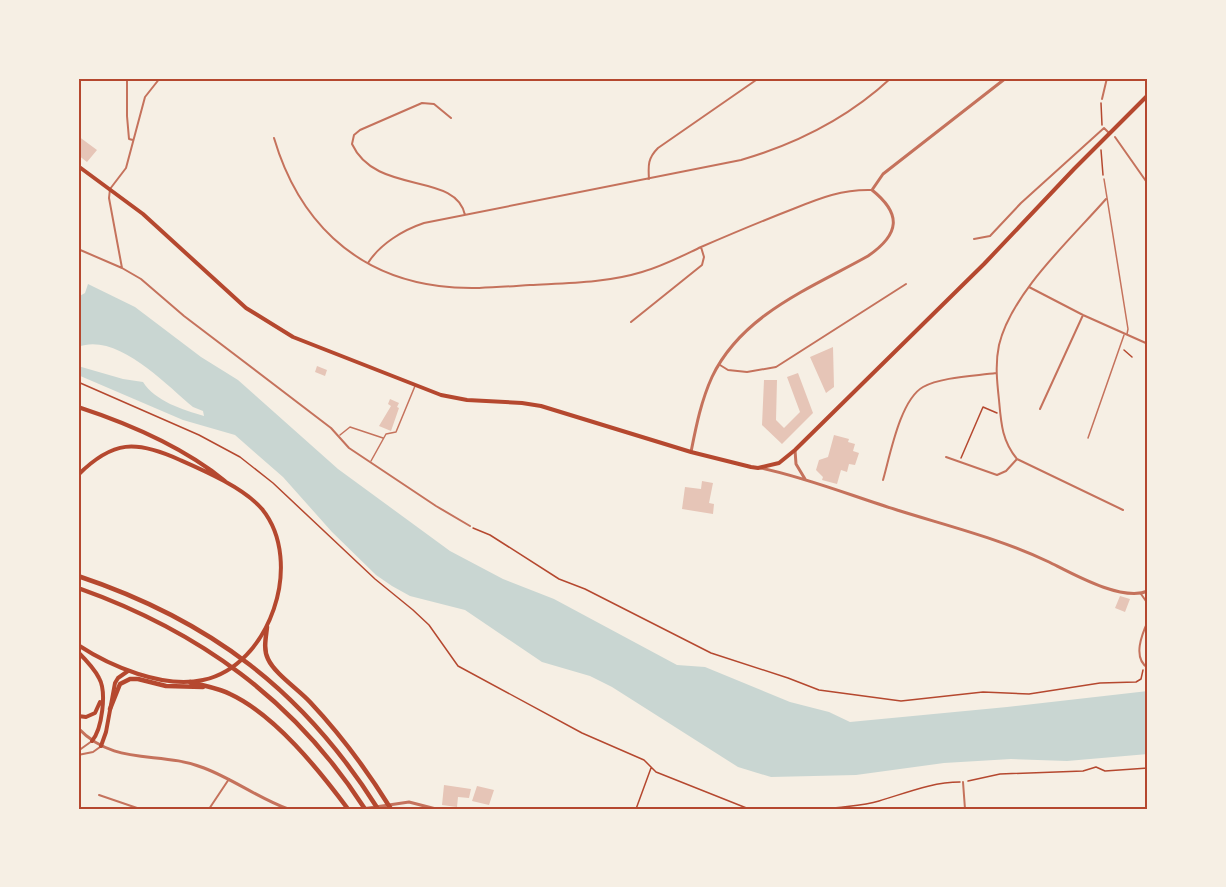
<svg xmlns="http://www.w3.org/2000/svg" width="1226" height="887" font-family="'Public Sans',sans-serif">
<rect width="100%" height="100%" fill="#f6efe4"/>
<!-- water -->
<path fill="#c9d6d2" d="M88,284L135,307L201,357L238,380L338,469L450,551L503,579L554,599L677,665L705,667L790,702L829,712L850,722L1007,707L1148,691V754L1067,761L1011,759L944,763L856,775L771,777L738,767L612,687L590,676L542,662L465,610L410,596L392,586L376,575L332,532L283,477L235,435L183,420L78,375V366L123,379L143,382C155,401 183,410 204,416L203,411L193,407C165,384 117,332 78,347V297L85,293Z"/>
<!-- building -->
<path fill="#e6c5b7" d="M78,136L97,150L87,162L78,155Z
M833,347L834,387L826,393L810,357Z
M317,366L327,370L325,376L315,372Z
M798,373L813,413L782,444L762,425L764,380H777L776,420L784,428L800,412L787,377Z
M390,399L399,403L397,407L399,408L391,431L379,426L391,406L388,404Z
M834,435L849,439L848,442L855,444L853,451L859,453L855,465L849,464L847,472L841,470L837,484L822,480L823,477L816,470L819,460L828,457Z
M702,481L713,483L709,503L714,504L713,514L682,509L685,487L701,489Z
M1120,596L1130,599L1125,612L1115,608Z
M444,785L471,789L469,798L458,797L457,807L442,805Z
M477,786L494,790L489,805L472,801Z"/>
<g fill="none" stroke-linecap="round" stroke-linejoin="round">
<!-- path -->
<path stroke="#b5482f" stroke-width="1.5" d="M1101,103L1102,125
M1101,150L1103,175
M1124,350L1132,357
M78,382L199,435L240,457L273,483L375,579L413,610L429,625L458,666L582,733L644,760L656,772L749,809
M961,458L983,407L997,413
M473,528L490,535L559,579L585,589L711,653L788,678L819,690L901,701L983,692L1029,694L1100,683L1136,682L1141,679L1143,670
M968,781L1000,774L1083,771L1096,767L1105,771L1148,768
M636,809L651,768
M828,809C845,806 863,806 879,801C906,793 932,782 960,782"/>
<!-- service -->
<path stroke="#c5725c" stroke-width="1.5" d="M1104,179L1128,329L1127,334
M340,435L350,427L383,438
M1088,438L1124,335
M371,461L386,434L396,432L415,386"/>
<!-- minor -->
<path stroke="#c5725c" stroke-width="2" d="M127,78V116L129,139L133,140
M1102,99L1107,78
M451,118L434,104L422,103L360,130L354,135L352,144C376,196 456,171 465,215
M1115,137L1148,184
M274,138C298,219 353,275 439,286C469,290 500,287 530,285C568,283 606,283 642,272C663,266 682,256 701,247C731,234 762,221 793,209C820,198 843,189 872,190
M649,179C648,165 648,158 658,148L759,78
M1106,199C1071,239 1012,292 999,345C995,364 997,382 999,400C1001,423 1002,441 1017,459L1123,510
M974,239L990,236L1021,203L1104,128L1109,133
M78,249L122,268L141,279L184,316L331,428L349,448L436,506L470,526
M368,263C380,244 403,230 424,223L741,160C796,144 848,118 891,78
M122,268L109,198L110,189L126,168L145,97L160,78
M1029,287L1083,315L1148,344
M631,322L702,265L704,257L701,247
M720,365L728,370L747,372L776,367L906,284
M1148,380L1146,401L1148,416
M1040,409L1083,315
M946,457L997,475L1006,471L1017,459
M883,480C890,456 900,400 923,387C941,377 975,376 996,373
M1141,594L1148,604
M1148,621C1142,634 1132,658 1148,668
M78,751L92,741
M78,755L93,752L100,747
M963,782L965,809
M99,795L140,809
M209,809L229,779"/>
<!-- tertiary -->
<path stroke="#c5725c" stroke-width="3" d="M795,450L796,464L805,479
M691,452C696,427 701,401 712,377C742,314 811,288 868,256C900,234 902,214 872,190L883,174L1006,78
M761,468C808,478 852,496 897,510C948,526 1001,539 1049,562C1073,574 1122,602 1148,591
M78,728C115,767 159,750 204,768C233,779 258,798 288,809
M362,809L409,802L436,809"/>
<!-- secondary -->
<path stroke="#b5482f" stroke-width="4" d="M78,166L143,214L246,308L293,337L441,395L467,400L522,403L541,406L691,452L751,467L758,468L779,463L795,450L984,264L1074,169L1148,95"/>
<!-- trunk -->
<path stroke="#b5482f" stroke-width="4" d="M78,407C130,424 182,446 225,481
M78,448V458
M78,475C113,440 136,440 180,460C205,471 244,488 262,509C305,562 270,666 203,680C163,689 110,666 78,645
M78,652C86,660 94,668 99,678C107,692 102,729 92,741
M78,716L86,717L95,713L100,702
M101,746L106,732L115,683L118,678L128,671"/>
<!-- motorway -->
<path stroke="#b5482f" stroke-width="4.5" d="M78,576C210,620 304,691 378,809
M78,588C199,631 295,700 365,809
M267,627C266,637 263,649 268,659C275,674 298,689 310,702C341,735 367,770 391,809
M190,682C204,686 218,688 230,694C275,715 319,770 348,809
M110,709L120,684L130,679H138L166,686L203,687"/>
</g>
<!-- border -->
<rect width="1226" height="887" fill="none" stroke="#f6efe4" stroke-width="159"/>
<rect x="80" y="80" width="1066" height="728" fill="none" stroke="#b5482f" stroke-width="2"/>
</svg>
